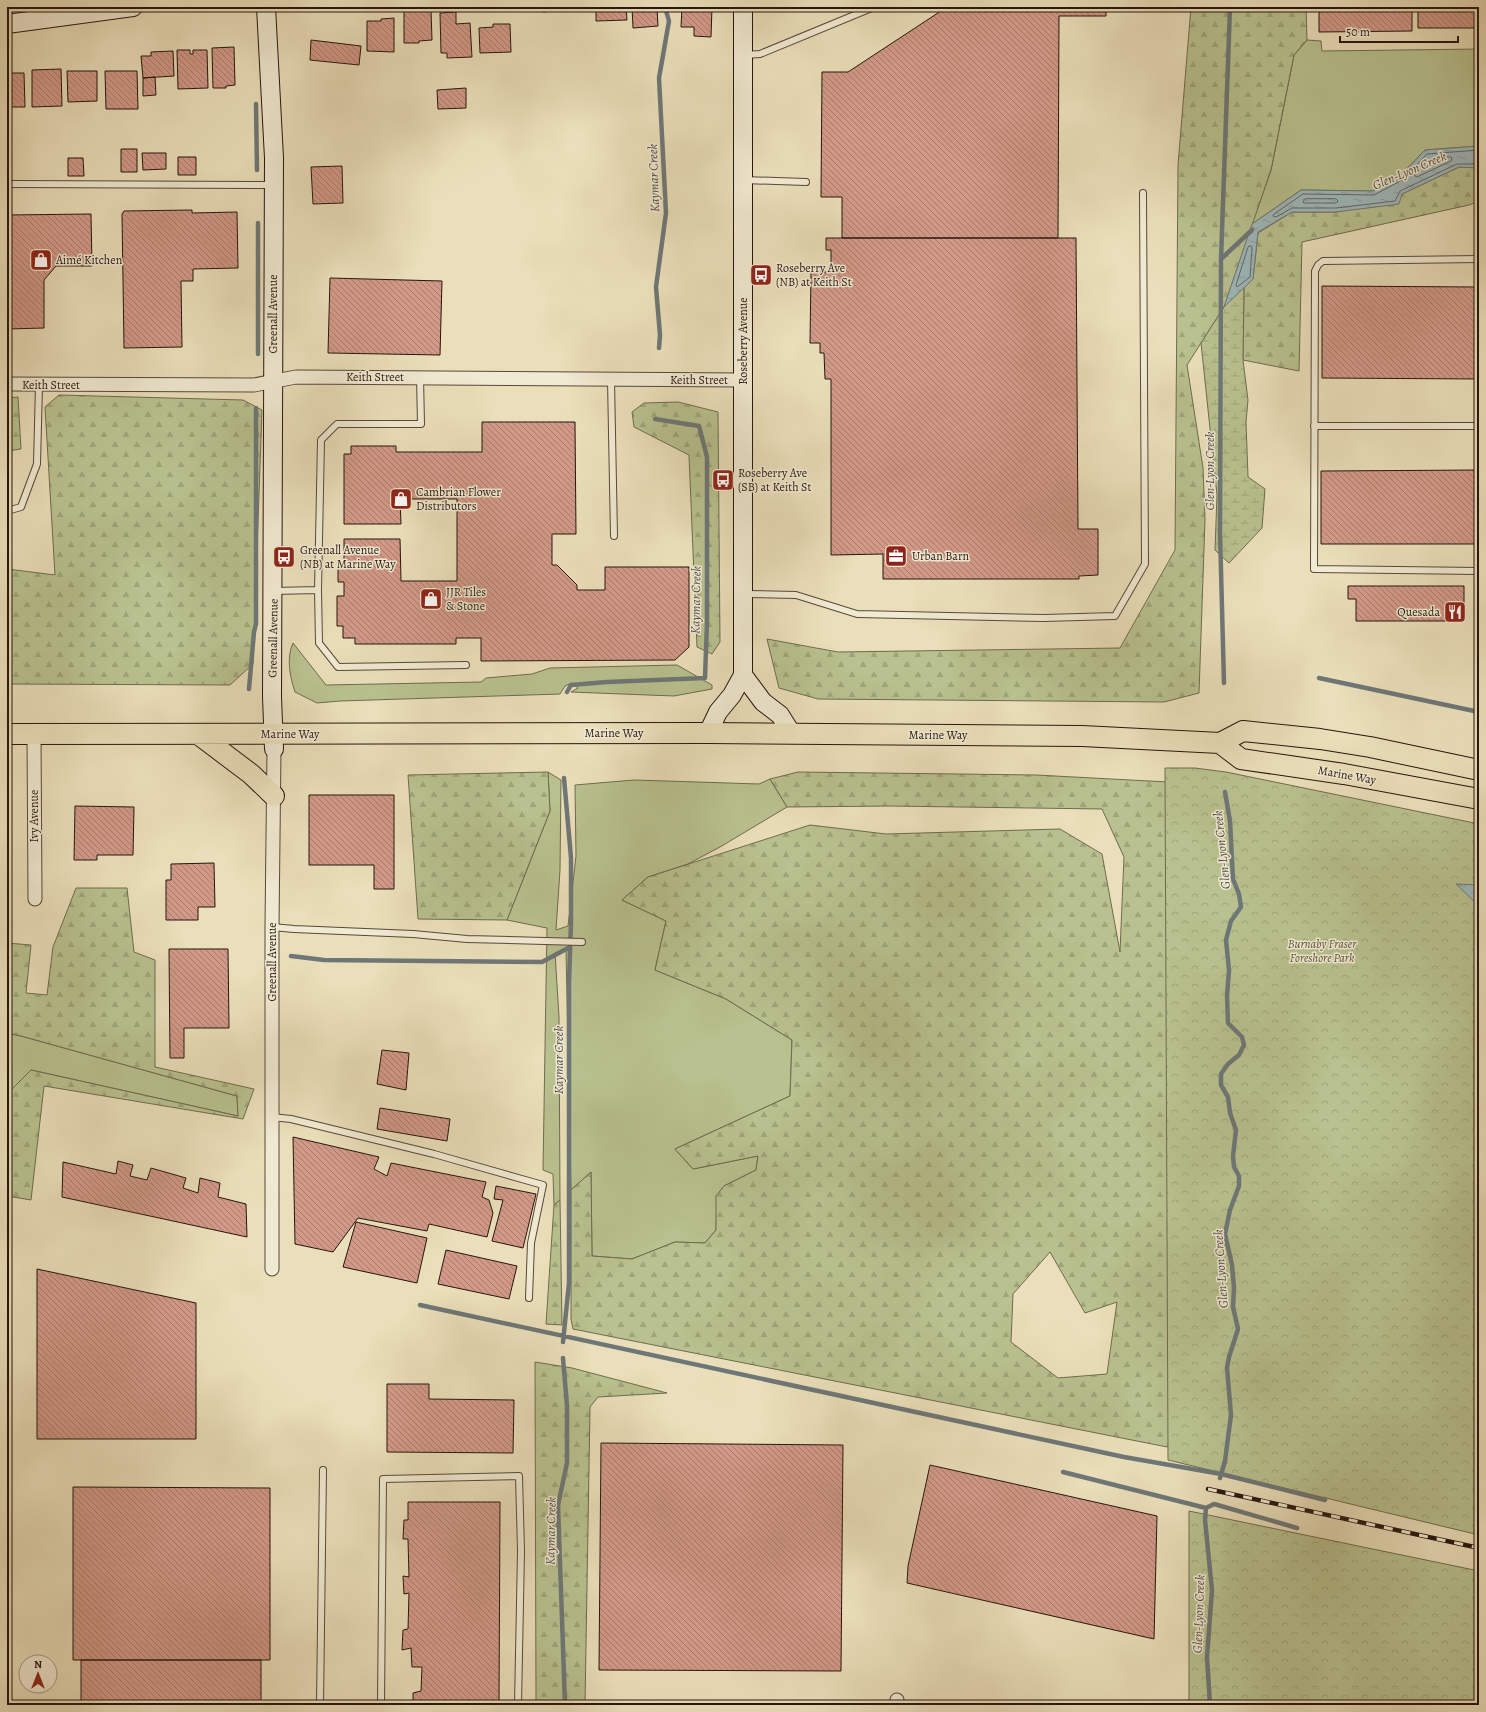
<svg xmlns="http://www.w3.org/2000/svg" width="1486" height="1712" font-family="Alegreya,serif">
<defs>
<pattern id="forest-firs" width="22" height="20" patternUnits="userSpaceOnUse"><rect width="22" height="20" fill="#b8c18f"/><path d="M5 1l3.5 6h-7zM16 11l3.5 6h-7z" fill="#9ea57a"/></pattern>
<pattern id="wetland-marsh" width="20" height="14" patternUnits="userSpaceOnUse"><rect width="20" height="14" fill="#b8c18f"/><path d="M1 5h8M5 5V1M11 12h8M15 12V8" fill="none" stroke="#9ea57a"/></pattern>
<pattern id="park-crowns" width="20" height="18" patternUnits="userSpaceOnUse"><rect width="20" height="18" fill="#b8c18f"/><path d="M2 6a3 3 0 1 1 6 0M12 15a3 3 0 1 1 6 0" fill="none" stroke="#9ea57a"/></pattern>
<pattern id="water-ripples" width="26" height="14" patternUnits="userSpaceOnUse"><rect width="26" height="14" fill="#9eb9bc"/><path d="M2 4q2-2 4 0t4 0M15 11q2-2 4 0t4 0" fill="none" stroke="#889ea0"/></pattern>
<pattern id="building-back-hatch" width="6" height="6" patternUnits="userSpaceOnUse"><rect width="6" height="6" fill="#d29988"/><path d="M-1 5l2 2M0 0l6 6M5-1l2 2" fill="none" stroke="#aa7c6e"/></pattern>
</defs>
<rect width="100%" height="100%" fill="#eadfba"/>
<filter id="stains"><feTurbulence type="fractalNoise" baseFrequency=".005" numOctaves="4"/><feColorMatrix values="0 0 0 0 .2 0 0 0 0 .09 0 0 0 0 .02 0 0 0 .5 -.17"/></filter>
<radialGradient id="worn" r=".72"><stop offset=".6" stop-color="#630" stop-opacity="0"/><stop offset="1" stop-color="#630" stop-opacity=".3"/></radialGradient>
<!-- grass -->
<path fill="#b8c18f" stroke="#6f6b4f" d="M1307,40L1321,41L1322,51L1479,49V146L1425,150L1400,176L1373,191L1301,190L1252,224L1271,170L1294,55Z
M293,643L326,685L481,682L486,678L532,674L550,668L677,665L712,685V689L674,696L571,692L578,688L572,683L565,686L560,694L340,701L317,703L295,692C290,677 286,658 293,643Z
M548,772L561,780L560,870L556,930L568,926L576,856L575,785L634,780L759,784L770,779L787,807L720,847L688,864L648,877L622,900L666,921L655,970L726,999L792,1040L790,1096L675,1149L693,1169L758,1156L756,1170L724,1186L717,1196L716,1230L705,1243L675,1242L632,1259L592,1256L591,1172L571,1190L566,949L555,953L559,1017L560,1200L554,1205L553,1174L543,1170L547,928L507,920L550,811Z
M7,1033L21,1036L237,1096L238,1116L31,1070L7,1094Z"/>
<!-- forest -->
<path fill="url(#forest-firs)" stroke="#6f6b4f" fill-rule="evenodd" d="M1191,7H1306L1307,40L1294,55L1271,170L1224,307L1187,365L1203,468L1205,519L1199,693L1164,702L818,699L779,688L767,639L838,652L1120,648L1175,550L1178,165Z
M1459,167L1479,168V201L1469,205L1302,242L1299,371L1243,360L1244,287L1253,279L1258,233L1292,212H1336L1402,194Z
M59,395L243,400L262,410L253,664L230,685L7,684V569L55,575L45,407Z
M18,397L21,449L7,451V398Z
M678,402L718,412L720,642L712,654L697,647L689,455L634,427L632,412L644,403Z
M548,772L550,811L507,920L418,919L408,775Z
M798,772L1036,775L1187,783L1176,1425L1167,1447L573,1329L571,1319V1190L591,1172L592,1256L632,1259L675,1242L705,1243L716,1230V1196L724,1186L756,1170L758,1156L693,1169L675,1149L790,1096L792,1040L726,999L655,970L666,921L622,900L648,877L810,825L886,834L1060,829L1102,854L1120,952L1124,857L1102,809L889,806L787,807L770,779ZM1050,1252L1085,1313L1117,1302L1107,1374L1058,1378L1011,1342L1013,1294Z
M76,888H127L134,952L155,960V1067L254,1089L243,1119L44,1086L31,1200L7,1196V1094L31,1070L238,1116L237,1096L21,1036L7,1033V943L31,945L26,993L47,995L53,947Z
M560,1200L562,1325L546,1324L554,1205Z
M535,1362L572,1368L667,1393L598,1397L590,1407L585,1705H536Z"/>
<!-- wetland -->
<path fill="url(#wetland-marsh)" stroke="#6f6b4f" d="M1244,287L1243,360L1248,400L1246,422L1248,477L1265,489L1262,528L1229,563L1215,550L1217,495L1201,343L1224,307Z"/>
<!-- park -->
<path fill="url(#park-crowns)" stroke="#6f6b4f" d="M1165,768H1195L1226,772L1479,824V1535L1168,1460Z
M1189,1511L1479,1571V1705H1189Z"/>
<!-- water -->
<path fill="url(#water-ripples)" stroke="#6e7777" d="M1479,146V168L1459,167L1402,194L1399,204L1336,212H1292L1258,232L1253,279L1224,307L1252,224L1301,190L1373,191L1400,176L1425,150Z
M1456,884L1479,885V906Z"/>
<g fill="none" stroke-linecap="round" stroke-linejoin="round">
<!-- shore -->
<path stroke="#626766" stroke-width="1" d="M1479,150L1427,154L1402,180L1374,195L1303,194L1274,214L1273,216L1276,217L1292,208H1336L1395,201L1400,191L1457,164H1479
M1450,157L1452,158L1451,161L1417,177L1415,176V174L1429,159Z
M1336,199L1338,201L1336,203H1304L1303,202L1305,199Z
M1251,246L1252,248L1250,277L1237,287L1236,285L1248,247Z"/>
<!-- stream -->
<path stroke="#6e7777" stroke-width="4.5" d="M256,104L257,170
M1221,259L1230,7
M659,348L660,335L656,287L666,213L659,78L669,21L665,7
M258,354V223
M1319,678L1479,712
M1224,683L1220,533L1221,259L1252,230
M249,689L254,632L256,624V408
M567,692L571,685L607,682L705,678L707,622V457L699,426L655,419
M291,956L324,960L542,962L570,947
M420,1305L1124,1457L1221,1474L1325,1500
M563,1342L569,1283V983L571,922V858L564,778
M563,1358L567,1406V1463L558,1505L565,1705
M1063,1472L1206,1508
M1220,1478L1225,1461L1231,1415L1227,1368L1229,1357L1238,1329L1233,1307L1234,1288L1232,1265L1225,1234L1230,1210L1239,1186V1176L1234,1167L1233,1156L1236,1130L1230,1113L1228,1097L1221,1085V1074L1228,1064L1239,1055L1244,1045L1242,1037L1228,1023L1227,996L1229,970L1226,940L1231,921L1241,907L1239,894L1233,879L1230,821L1225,792
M1210,1705L1207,1657L1212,1590L1205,1520L1206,1508L1214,1504L1297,1528"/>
</g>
<!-- building -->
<path fill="url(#building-back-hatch)" stroke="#26150f" d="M543,7H569V9L543,12Z
M596,7H626L627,20L596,21Z
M632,7H657L658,26L633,28Z
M682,7H712L711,37L694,36V27H681Z
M947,7H1106V16H1059L1058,238H842V197H821L822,72H848Z
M1319,7H1412V31L1319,32Z
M1418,7H1479V28H1418Z
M416,8V10H431L432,40L419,41V43H404V9Z
M456,12V24L470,23L472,57L447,58V53H441L440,13Z
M394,18V52L367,51V21H381V19Z
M493,24H510L511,52L480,53L479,28L493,27Z
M311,40L361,46L359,65L310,60Z
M234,47L235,85L226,86V88H213L212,48Z
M177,50H190V54H193V50H207L208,88L178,89Z
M173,51L174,76L143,78L141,56H151V52Z
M61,69L62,106L32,107V70Z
M67,71H97V101L68,102Z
M105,71H137L138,109H106Z
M7,73H24L25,107H7Z
M155,77L156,95L143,96V78Z
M466,88V108L438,109L437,90Z
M121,149H137V172H121Z
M142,153H166V169L143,170Z
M178,157H196V175H178Z
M68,158H83L84,176H68Z
M342,166L343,203L313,204L311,167Z
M192,210V213L237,212L238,268L193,269V281H181L182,347L124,348L122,214L124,211Z
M91,214L92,266H56L44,280V328L7,329V215Z
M826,238H1076L1078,529H1098V575L1079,576V579H883V554L831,555V379H825L824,353H820V343H810L811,272H831V250H826Z
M330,278L442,281L440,355L328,353Z
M1322,286L1479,287V379L1322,378Z
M482,422H575L576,534H552V565H557L577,585V590H605V567H689V647L675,660L481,661V638H456V644H355V638H343V626H337V596H344V582H338V568H344V539H400L401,581H457V499H400L401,524H344V454H351V446H396V452H482Z
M1479,470V544H1321V471Z
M1348,586H1464V621H1356V599H1348Z
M309,795H394V889H374V865H309Z
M75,806L134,807L133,855H97V860H74Z
M214,863L215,907H198V920H166V880H171V864Z
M169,949H228L229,1028H184V1058H170Z
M382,1050L409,1053L406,1090L377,1084Z
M380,1108L450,1119L447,1141L377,1129Z
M293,1137L379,1157L374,1169L387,1176L391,1163L486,1182L482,1197L489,1200L493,1213L487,1237L429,1224L427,1231L358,1218L333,1252L295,1244Z
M118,1161L133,1165L130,1176L147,1180L151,1168L186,1178L183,1188L198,1193L200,1178L220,1183L218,1197L246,1204L247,1237L62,1197L63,1162L116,1174Z
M496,1186L536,1194L523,1248L492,1241L503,1200L494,1199Z
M356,1222L427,1238L417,1283L343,1267Z
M446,1250L517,1266L509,1299L438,1284Z
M37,1269L196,1303V1439H37Z
M387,1384H429V1399L514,1400L513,1453L387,1452Z
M601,1443L843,1445L841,1671L599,1670Z
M930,1465L1157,1516L1154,1639L907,1583L908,1566Z
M73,1487L270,1488V1660H73Z
M408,1502H500L499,1705H413V1693L421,1691L422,1667H412L411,1648L402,1650L403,1630L408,1629L409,1593L404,1594L403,1576L409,1577L408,1539H403L404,1520H408Z
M81,1660H261V1705H81Z
M744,1702L809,1703L808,1705H744Z
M609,1703L737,1704V1705H609Z"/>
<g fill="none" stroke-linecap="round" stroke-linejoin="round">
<!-- lane casing -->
<g stroke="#57483a" stroke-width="8">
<path id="lane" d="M745,55L760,54L874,7
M744,180L806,182
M11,184L273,185
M1479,259L1323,261L1318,265L1315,271L1314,569L1479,571
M611,380L614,536
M1314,426H1479
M7,511L21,507L37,464L39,385
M318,590L321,440L337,424H421L420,377
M273,591L318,590L319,643L338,667L466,665
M745,594L796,595L857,614L1044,618L1115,616L1145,564L1143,193
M272,927L294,929L413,934L467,939L582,942
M272,1117L291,1119L434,1154L543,1185L531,1243L529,1298
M320,1705L323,1470
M381,1705L383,1479L519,1476L521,1551L518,1705"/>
</g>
<!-- street casing -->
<g stroke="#57483a" stroke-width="15">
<path id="street" d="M7,384L254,385L296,377L743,380
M34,734L35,899
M272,1269V927L274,749
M896,1705L897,1700"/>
</g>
<!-- secondary casing -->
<g stroke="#26150f" stroke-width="20">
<path id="secondary" d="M266,7L274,158L272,697L274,749
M7,24L133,7
M743,675L763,702L780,715L792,734
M708,733L718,712L732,695L743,675V7"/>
</g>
<!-- primary casing -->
<g stroke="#26150f" stroke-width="22">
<path id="primary" d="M7,734L708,733L1082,736L1220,743L1241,759L1344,774L1479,799
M198,734L251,774L274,796
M1220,743L1243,731L1320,739L1370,747L1479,770"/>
</g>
<!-- lane -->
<use href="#lane" stroke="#f1ead2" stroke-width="6"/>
<!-- street -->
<use href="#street" stroke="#f1ead2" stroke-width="13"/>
<!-- secondary -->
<use href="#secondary" stroke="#f1ead2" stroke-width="18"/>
<!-- primary -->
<use href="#primary" stroke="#eadfba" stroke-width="20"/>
<!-- rail casing -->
<g stroke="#26150f" stroke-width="4.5">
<path id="rail" d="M1208,1489L1479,1548"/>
</g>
<!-- rail -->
<use href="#rail" stroke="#f1ead2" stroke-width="3" stroke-dasharray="9" stroke-linecap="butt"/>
</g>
<!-- icons -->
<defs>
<g id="shop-square" transform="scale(1.15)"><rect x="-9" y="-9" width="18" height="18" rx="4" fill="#8f2418" stroke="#f1ead2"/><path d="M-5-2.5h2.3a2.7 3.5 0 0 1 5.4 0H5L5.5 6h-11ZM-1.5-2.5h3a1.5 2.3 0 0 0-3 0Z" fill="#fff"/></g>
<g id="bus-square" transform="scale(1.15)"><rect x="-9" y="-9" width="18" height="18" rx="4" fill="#8f2418" stroke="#f1ead2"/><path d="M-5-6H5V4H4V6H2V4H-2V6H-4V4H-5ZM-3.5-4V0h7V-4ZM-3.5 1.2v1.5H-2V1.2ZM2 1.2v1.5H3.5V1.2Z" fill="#fff"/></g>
<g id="office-square" transform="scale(1.15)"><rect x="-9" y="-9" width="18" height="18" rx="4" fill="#8f2418" stroke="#f1ead2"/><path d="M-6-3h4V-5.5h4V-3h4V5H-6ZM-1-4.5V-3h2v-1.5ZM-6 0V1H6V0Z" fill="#fff"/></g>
<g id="restaurant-square" transform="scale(1.15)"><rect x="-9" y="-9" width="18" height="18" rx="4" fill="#8f2418" stroke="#f1ead2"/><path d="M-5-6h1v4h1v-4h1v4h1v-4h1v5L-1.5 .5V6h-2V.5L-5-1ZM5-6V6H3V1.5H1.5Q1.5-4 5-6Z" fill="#fff"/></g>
</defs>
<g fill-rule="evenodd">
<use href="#shop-square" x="41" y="260"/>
<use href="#bus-square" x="761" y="275"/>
<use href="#bus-square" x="723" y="480"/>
<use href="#shop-square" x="401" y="499"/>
<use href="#office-square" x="896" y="556"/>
<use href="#bus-square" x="284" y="557"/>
<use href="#shop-square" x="431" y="599"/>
<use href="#restaurant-square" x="1455" y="612"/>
</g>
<g text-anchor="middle" stroke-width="3" stroke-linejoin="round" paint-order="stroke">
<!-- poi labels -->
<g font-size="12" fill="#26150f" stroke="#f1ead2" text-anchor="start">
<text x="56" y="264">Aimé Kitchen</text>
<text x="776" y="272">Roseberry Ave<tspan x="776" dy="14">(NB) at Keith St</tspan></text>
<text x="738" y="477">Roseberry Ave<tspan x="738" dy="14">(SB) at Keith St</tspan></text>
<text x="416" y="496">Cambrian Flower<tspan x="416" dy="14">Distributors</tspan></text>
<text x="300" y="554">Greenall Avenue<tspan x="300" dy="14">(NB) at Marine Way</tspan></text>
<text x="912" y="560">Urban Barn</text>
<text x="446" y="596">JJR Tiles<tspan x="446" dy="14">&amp; Stone</tspan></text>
<text x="1440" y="616" text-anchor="end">Quesada</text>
</g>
<!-- street labels -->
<g font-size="12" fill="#26150f" stroke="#f1ead2">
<text transform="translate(273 314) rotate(-90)" y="4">Greenall Avenue</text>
<text transform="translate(743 341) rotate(-90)" y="4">Roseberry Avenue</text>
<text x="375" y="381">Keith Street</text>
<text x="699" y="384">Keith Street</text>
<text x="51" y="389">Keith Street</text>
<text transform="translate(273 638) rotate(-89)" y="4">Greenall Avenue</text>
<text x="614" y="737">Marine Way</text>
<text x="290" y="738">Marine Way</text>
<text x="938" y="739">Marine Way</text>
<text transform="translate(1347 775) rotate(10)" y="4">Marine Way</text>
<text transform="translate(34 816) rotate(-90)" y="4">Ivy Avenue</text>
<text transform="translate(272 962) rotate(-90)" y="4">Greenall Avenue</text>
</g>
<!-- park labels -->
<g font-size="12" font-style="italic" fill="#59513c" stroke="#f1ead2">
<text x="1322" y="948">Burnaby Fraser<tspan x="1322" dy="14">Foreshore Park</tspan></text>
</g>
<!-- water labels -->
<g font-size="13" font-style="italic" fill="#504e4c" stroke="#f1ead2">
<text transform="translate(1409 170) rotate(-23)" y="5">Glen-Lyon Creek</text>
<text transform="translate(653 178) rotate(-92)" y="5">Kaymar Creek</text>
<text transform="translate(1209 471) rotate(-90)" y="5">Glen-Lyon Creek</text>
<text transform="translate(695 600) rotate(-89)" y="5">Kaymar Creek</text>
<text transform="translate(1221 850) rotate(-96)" y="5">Glen-Lyon Creek</text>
<text transform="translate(558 1060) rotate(-90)" y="5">Kaymar Creek</text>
<text transform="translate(1220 1269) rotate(-94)" y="5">Glen-Lyon Creek</text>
<text transform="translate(550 1531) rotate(-89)" y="5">Kaymar Creek</text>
<text transform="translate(1198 1614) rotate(-88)" y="5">Glen-Lyon Creek</text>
</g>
</g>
<!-- margin -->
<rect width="1486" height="1712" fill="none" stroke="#eadfba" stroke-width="24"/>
<rect x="8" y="8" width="1470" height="1696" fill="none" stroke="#26150f" stroke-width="2"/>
<rect x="12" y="12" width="1462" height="1688" fill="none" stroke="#26150f"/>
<!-- north arrow -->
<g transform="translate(38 1674)"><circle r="19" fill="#f1ead2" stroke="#a09584"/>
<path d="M0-3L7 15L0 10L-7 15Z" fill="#8f2418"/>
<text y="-6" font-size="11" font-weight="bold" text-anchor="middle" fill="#26150f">N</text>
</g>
<!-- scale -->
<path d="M1340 36v6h118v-6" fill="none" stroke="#26150f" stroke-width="2"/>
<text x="1346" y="36" font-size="12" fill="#26150f" stroke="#f1ead2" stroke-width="3" paint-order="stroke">50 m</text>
<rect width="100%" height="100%" filter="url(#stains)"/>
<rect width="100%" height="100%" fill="url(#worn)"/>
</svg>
